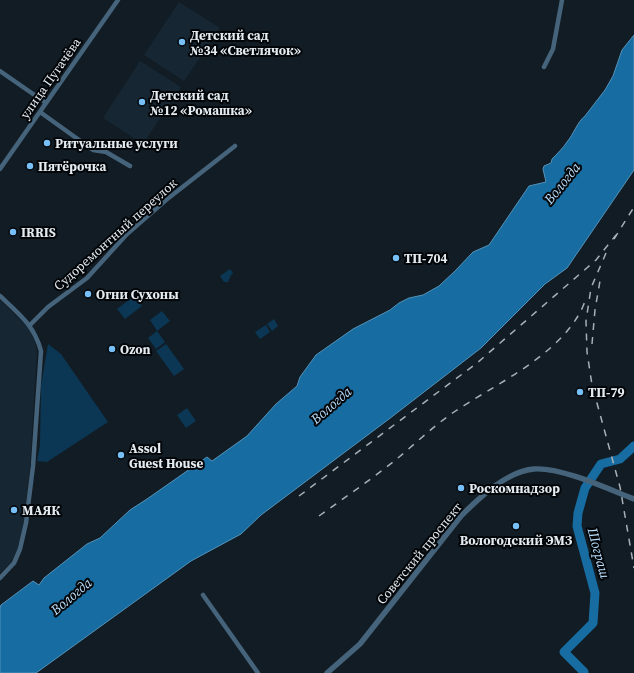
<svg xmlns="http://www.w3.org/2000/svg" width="634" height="673" font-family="'Source Serif 4',serif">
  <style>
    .built { fill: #162632 }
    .green { fill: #0b3754 }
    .water { fill: #176ca1; stroke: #5492b9 }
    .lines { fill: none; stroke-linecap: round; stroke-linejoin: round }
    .river { stroke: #176ca1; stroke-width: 9 }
    .minor { stroke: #45637a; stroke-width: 4.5 }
    .tertiary { stroke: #45637a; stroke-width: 5.5 }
    .rail { stroke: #a8afb6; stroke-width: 1.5; stroke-dasharray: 7 7; stroke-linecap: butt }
    .poi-dot { fill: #77bff7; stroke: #030609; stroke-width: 1.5 }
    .labels { text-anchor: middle; stroke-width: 4; stroke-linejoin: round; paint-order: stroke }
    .poi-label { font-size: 13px; font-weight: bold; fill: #e4ebf1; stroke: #030609; text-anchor: start }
    .street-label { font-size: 13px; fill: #e4ebf1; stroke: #030609 }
    .water-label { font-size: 14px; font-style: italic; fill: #badffd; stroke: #030609 }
  </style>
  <rect width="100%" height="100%" fill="#121c24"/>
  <path class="built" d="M179 2 220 28 184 81 144 55Z
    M140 61 181 87 143 144 103 118Z
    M0 300 29 328 35 342 37 351 30 466 24 522 18 549 11 562 0 573Z"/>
  <path class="green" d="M230 269 233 273 231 275 228 282H224L220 276Z
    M134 296 142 306 125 319 117 309Z
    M162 311 170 321 157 331 165 342 156 349 148 338 157 331 150 320Z
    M274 319 278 326 272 331 267 324Z
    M266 325 270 332 260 339 255 332Z
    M48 344 61 354 108 422 47 462 37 461 40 445 41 386Z
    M166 344 184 369 174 376 156 351Z
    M187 408 196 421 186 428 177 415Z"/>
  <path class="water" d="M634 35V170L567 268 545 284 481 348 389 419 261 515 241 534 191 561 36 673H0V608L1 605 33 581 39 585 44 578 87 544 100 538 130 510 147 499 207 457 212 461 247 436 276 404 297 386 300 377 316 355 353 329 390 310 399 303 409 298 423 295 439 286 455 271 473 252 489 245 529 186 546 182 543 169 544 166 551 163 552 159C557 154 563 148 567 142 573 135 578 121 585 116L605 90 613 76 622 50Z"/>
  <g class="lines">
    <path class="river" d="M584 673V672L564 652 593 623 595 593 577 526 578 513 585 488 601 464 620 459 634 446"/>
    <path class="minor" d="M544 67 553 49 562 0
      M0 71 46 103
      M40 112 93 150 106 152 130 166
      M0 169 118 0
      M0 296C19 314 34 325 41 351L33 466 26 523 20 549 14 563 0 578
      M30 325 48 307 87 278 127 234 166 200 235 146
      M203 595 258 673"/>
    <path class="tertiary" d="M327 673 360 644 461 516C479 498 507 471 534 469 561 467 608 489 634 499"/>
    <path class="rail" d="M614 239 634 207
      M606 253 591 288 586 321 587 352 592 385 620 487 634 568
      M592 344 595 310 601 275
      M299 496 477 363 596 260 616 235
      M319 516C344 498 369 481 393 462 413 446 432 427 454 412 494 385 552 359 578 316 582 310 584 303 587 297"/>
  </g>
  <g class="poi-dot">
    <circle cx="182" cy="42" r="4"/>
    <circle cx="142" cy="102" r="4"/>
    <circle cx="47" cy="143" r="4"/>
    <circle cx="30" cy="166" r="4"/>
    <circle cx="13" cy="232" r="4"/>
    <circle cx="396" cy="258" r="4"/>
    <circle cx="88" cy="294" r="4"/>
    <circle cx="112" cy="349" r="4"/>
    <circle cx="580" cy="392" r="4"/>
    <circle cx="121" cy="455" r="4"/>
    <circle cx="461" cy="488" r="4"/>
    <circle cx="14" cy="510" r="4"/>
    <circle cx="516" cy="526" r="4"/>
  </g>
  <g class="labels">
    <g class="poi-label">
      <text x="190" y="40">Детский сад<tspan x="190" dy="15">№34 «Светлячок»</tspan></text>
      <text x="150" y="100">Детский сад<tspan x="150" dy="15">№12 «Ромашка»</tspan></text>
      <text x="55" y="148">Ритуальные услуги</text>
      <text x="38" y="171">Пятёрочка</text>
      <text x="21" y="237">IRRIS</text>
      <text x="404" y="263">ТП-704</text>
      <text x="96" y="299">Огни Сухоны</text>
      <text x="120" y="354">Ozon</text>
      <text x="588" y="397">ТП-79</text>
      <text x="129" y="453">Assol<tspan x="129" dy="15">Guest House</tspan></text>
      <text x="469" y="493">Роскомнадзор</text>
      <text x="22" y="515">МАЯК</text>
      <text x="516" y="545" text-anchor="middle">Вологодский ЭМЗ</text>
    </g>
    <g class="street-label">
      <text transform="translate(50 78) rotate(-55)" y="5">улица Пугачёва</text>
      <text transform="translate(115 234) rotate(-42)" y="5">Судоремонтный переулок</text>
      <text transform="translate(419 553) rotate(-51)" y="5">Советский проспект</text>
    </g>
    <g class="water-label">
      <text transform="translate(562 183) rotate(-51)" y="5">Вологда</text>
      <text transform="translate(331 405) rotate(-41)" y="5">Вологда</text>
      <text transform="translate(599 553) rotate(75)" y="5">Шограш</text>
      <text transform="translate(71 596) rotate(-40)" y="5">Вологда</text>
    </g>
  </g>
</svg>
